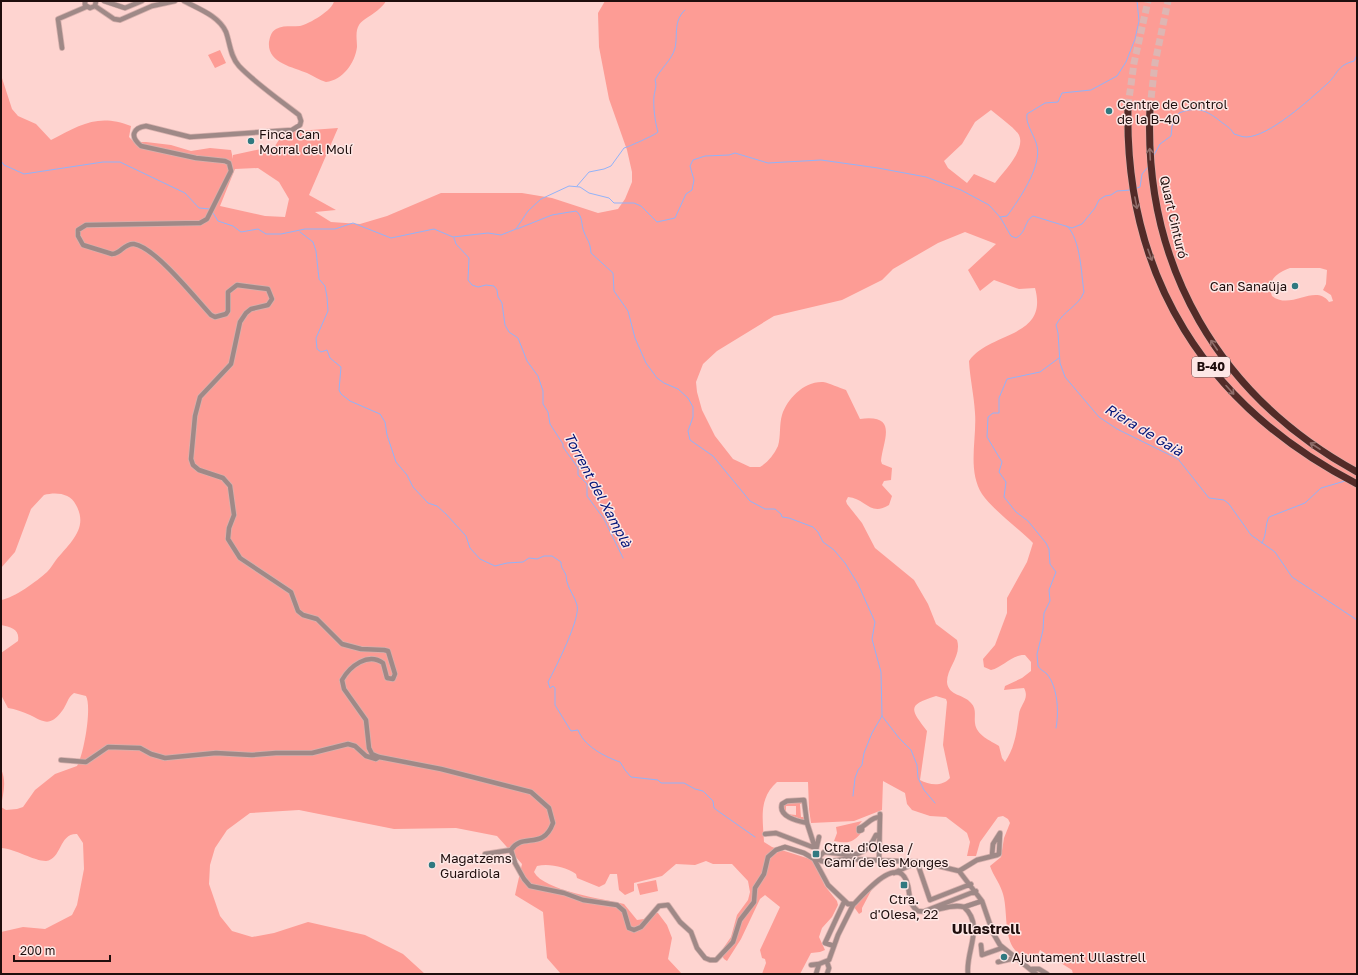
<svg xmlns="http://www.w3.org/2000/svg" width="1358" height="975" font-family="'Golos Text',sans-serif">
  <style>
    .green { fill: #fd9c95; fill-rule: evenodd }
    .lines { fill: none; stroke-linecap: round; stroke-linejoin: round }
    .stream { stroke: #92b3f9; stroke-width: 1 }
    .highway-tunnel { stroke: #ddb6b3; stroke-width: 7; stroke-dasharray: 7 3.5; stroke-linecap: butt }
    .minor-casing { stroke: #d6b0ad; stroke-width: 6 }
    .highway-casing { stroke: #d6b0ad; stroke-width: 8 }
    .minor { stroke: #9f8987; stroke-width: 4.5 }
    .highway { stroke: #532b28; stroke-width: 7 }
    .oneway { stroke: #8e6d6a }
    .poi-dot { fill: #307980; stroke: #fde7e5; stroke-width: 1.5 }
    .labels { text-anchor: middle; stroke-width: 3; stroke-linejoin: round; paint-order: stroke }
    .shield { fill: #fde7e5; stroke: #624f4e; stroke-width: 1 }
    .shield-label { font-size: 12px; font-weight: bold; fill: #1f0e0d }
    .poi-label { font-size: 13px; fill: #1f0e0d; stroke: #fde7e5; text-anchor: start }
    .street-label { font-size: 13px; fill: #1f0e0d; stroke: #fde7e5 }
    .water-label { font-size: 14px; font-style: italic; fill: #021478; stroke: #fde7e5 }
    .quarter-label { font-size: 15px; font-weight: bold; fill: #1f0e0d; stroke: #fde7e5 }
  </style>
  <rect width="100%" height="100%" fill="#fed4d0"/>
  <path class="green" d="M334 1H386C379 13 363 18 359 25 355 31 357 40 357 47 355 63 343 80 326 82 319 80 314 76 307 73 293 67 267 63 269 42 270 37 271 32 276 29 283 25 292 27 300 26 309 24 333 10 334 1Z
    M605 1H1357V974H1073L1072 970 1040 950 1035 961C1029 958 1023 956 1018 953 1002 940 1009 909 1002 891 999 882 993 875 990 866L1001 857 1004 838 1010 823 1008 819 1003 816 998 817 980 842 976 856H967L970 842 967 833 946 817 930 816 912 810 907 804 905 793 883 781 882 810 854 821 811 823 809 809 808 782H777C758 799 763 819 764 842L772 847 810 859 814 863 825 886 837 901 838 905 832 917 822 928 819 937 825 950 820 952 811 953 800 974H762L766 963 765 959 762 958 760 950 780 907 765 895 760 899 741 939 727 961 724 959 721 954 722 950 731 937 737 915 748 900 750 892 748 881 732 864H713L706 861 695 865 676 864 662 876 634 883V891L625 895 619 890 617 874H610L605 884 599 887 577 878 576 874C566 867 549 863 537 866L534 872C544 891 604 899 624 904L637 920 644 919 650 913H658L667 925 672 938 668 959 682 974H561L547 958 543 912 515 895 522 864 497 836 456 828 394 829 299 810 250 813 227 830 215 848 210 865 209 884 220 916 232 931 252 937 274 933 308 922 365 935 403 954 425 974H1V932L23 927 45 929 72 915 77 905 84 869 83 843 77 834C59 833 62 859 46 861 34 861 16 849 1 848V769C7 782 3 793 1 807L6 810 17 809 23 807 35 790 55 774 77 766C84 754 92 707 86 696L74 693C67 698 67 705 62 711 50 727 44 722 30 715 23 712 15 709 8 708L1 695V653L18 641C20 629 11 627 1 625V600C14 598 37 581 47 572 51 568 53 564 56 560 70 543 89 528 76 505 70 493 56 492 44 495L31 509 15 552 1 568V75L12 109 18 116 36 124 51 140C80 125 98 113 131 126L129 137 134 142H146L171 145 191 151 210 148 231 150 233 159V155L275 146 284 132 338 128 309 195 336 210 315 212 331 222 360 224 387 216 441 193H522L552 198 598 213 618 209 625 199 632 182V172L627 150 609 99 599 47 598 13ZM991 110C998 116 1015 128 1019 135 1026 150 1003 172 995 183L974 174 967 183 948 168 944 161 962 144 975 122ZM258 168 279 182 289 199 285 217 265 216 220 206 235 169ZM965 232 996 244 968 270 980 291 994 280 1019 289 1035 288C1049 339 990 331 969 361 970 379 974 395 975 413 977 439 967 470 982 494 992 509 1019 529 1033 543L1027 562 1007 598V613L995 645 983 659 984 667 991 670C1003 667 1013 654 1025 655L1031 662V671L1022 678 1005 686 1004 690 1024 688C1030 699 1020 705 1019 714 1017 730 1015 748 1005 762L1002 758 999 746C991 741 976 735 975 723 974 716 977 709 971 703 964 694 948 696 947 682 947 667 962 656 957 640L936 624 928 604 914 580 875 548 862 523 847 504 846 501 848 497C865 498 870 517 889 505L892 496 882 485 884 481 891 480 892 468 882 464 881 461C883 440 899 414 860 419L846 390C839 388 830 383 823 382 804 381 787 399 782 415 779 425 781 436 778 446 774 455 768 462 760 467H750L733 459 715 436 702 410 697 392 696 382 703 364 717 351 774 316 842 300 882 280 893 269 938 243ZM1290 268H1320L1327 270 1326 284 1323 290 1331 295 1333 301 1329 302C1315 283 1291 311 1272 296 1266 280 1277 273 1290 268ZM936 696 946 699 947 702 943 745 950 778C942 787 929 785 920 780L927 731C910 709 907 705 936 696Z
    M220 50 226 63 215 68 208 55Z
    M802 801 803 803 800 804 801 817H804V820L787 814 796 815V806H786V813L782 807 786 803Z
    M862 821 857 827 861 833C852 844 847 843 834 841L837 833 836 827Z
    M656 880 658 891 640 895 637 884Z
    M872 889 862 908V912L859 914 854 907 867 893Z"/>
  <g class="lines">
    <path class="stream" d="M1357 28V36
      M1154 155 1160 144 1171 136 1172 126 1179 113C1197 106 1206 110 1220 121 1226 126 1230 127 1234 134 1238 135 1242 137 1246 137 1269 137 1310 99 1327 84 1339 73 1336 66 1354 61L1357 55
      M1 161 4 165 24 174 103 162H120L185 193 199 208 210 209
      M577 186 589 172 604 169 611 166 624 148C628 147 655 135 658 132 655 122 653 106 654 96 655 89 657 86 655 80 660 69 672 60 675 48 678 35 673 21 685 10
      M1137 188 1140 187 1142 174 1148 167
      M213 213 218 221 233 226 241 232 258 229 266 234H281L305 229H335L353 223 391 238 434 229 453 237 488 233 501 235 516 229 528 211 541 199 569 186 580 187 589 193 609 198 614 203H634L641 206 657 222 675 218 686 194 692 190 694 180 690 166 693 160 705 156 729 155 735 153 768 163 821 160 878 168 926 177 961 190 989 205 1000 217 1011 236 1016 238C1027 232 1024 221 1033 216L1072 228 1082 224 1095 208 1099 200 1105 196 1111 195 1117 191 1131 190
      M1000 217 1007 216C1019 200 1042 166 1037 146 1035 136 1025 124 1027 114L1045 103 1058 102 1062 93 1091 90 1117 76 1126 62 1135 39 1139 21 1137 1
      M1067 226C1081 240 1081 273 1084 292 1079 306 1063 311 1056 325L1058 333 1060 363 1065 377 1099 417 1117 429 1178 459 1209 498 1224 500 1229 504 1251 535 1275 552 1292 577 1357 620
      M517 229 552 215 576 211C583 216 581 225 584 232 588 242 590 241 591 253L613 273 614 291 628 311 635 338 646 363 657 378 664 383 678 389 688 398 693 407V417L688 431 690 440 713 456 750 501 765 509H775L781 514 782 517 789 518 813 527 818 532 823 542 834 550 845 563 858 584 875 622 872 639 881 672 882 716 899 738 911 750 917 765 918 778 924 790 935 803
      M300 232 313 242 316 251 319 279 325 286 327 297 328 311 316 338 317 349 321 352 327 350 330 358 341 367 339 390 341 394 350 401 380 414 385 422 387 435 396 462 407 475 413 487 428 503 437 506 446 514 466 536 470 548 480 559 495 566 507 563 523 562 529 558 537 559 544 556H552L561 562C561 568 563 569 565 573 567 576 566 579 567 582 569 590 575 597 577 605 581 618 555 669 548 682L550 688 553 686 555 688V705L571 731 578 730C584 746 605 757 620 762L625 770 631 777 658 780 661 783H684L695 789 703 791 713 801 714 808 718 811 755 837
      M454 238 456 244 469 258 468 280 472 285 478 287 486 285 494 286 497 290 498 297 502 303 505 325 509 332 518 338 527 361 538 376 543 391V404L548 412 550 424 563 444V447L578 468V475L587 484V496L604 519 623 558
      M1262 543C1267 534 1265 524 1269 517L1305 503 1321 488 1345 481
      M1056 728C1059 712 1058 688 1047 674 1044 671 1040 670 1038 666L1037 654 1043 630 1044 613 1050 601 1049 590 1056 572 1050 564 1049 549 1046 543 1028 521 1016 512 1004 497 1006 482 999 472 1002 462 987 437 988 417 993 413H999V398L1007 379 1040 372 1059 358
      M853 796 855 778 858 770 862 765 864 753 872 733 882 716"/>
    <path class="highway-tunnel" d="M1128 106 1134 63 1148 1
      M1150 108 1155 63 1168 1"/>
    <g class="minor-casing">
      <path id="minor" d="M85 1V5L90 8 95 6 96 1
        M104 1 125 8 142 1
        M184 1C199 9 219 16 226 32 230 43 230 56 239 66 254 82 281 101 299 115L301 121 300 125 292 130 190 137 146 126C132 128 130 137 141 146L196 158 225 161 229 163 231 171 207 219 200 223 86 225 78 230V236L83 245 112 254C121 254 124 243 134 244 155 247 196 299 211 315L215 317 226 314 228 311V292L237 285 268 289 272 299 268 305 251 309 246 313 240 322 231 364 200 397 195 416 191 459 193 465 199 470 223 478 230 486 234 515 229 528 228 539 240 558 291 592 298 611 303 615 317 619 342 644 361 649 384 650 388 651 395 674 393 679 387 678 383 663C368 652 350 666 342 680L344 689 366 720 369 748 372 754 379 757 441 769 531 792 549 808 553 823C543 851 522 832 511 850L515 863 524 879 530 886 564 893 583 900 617 905 624 911 629 928 634 930 641 927 659 906 668 905 680 922 691 932 697 948 705 958 710 960H716L733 942 740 920 754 902 755 888 764 874 768 857 776 850 785 847 804 853 814 859 828 885 848 904H854C863 895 900 850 908 886 910 896 909 905 918 911 934 914 948 903 964 907 985 926 965 952 968 974
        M95 6 114 19 120 20 152 6 175 1
        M62 48 58 19 86 7
        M61 760 86 762 108 747 140 748 151 754 165 758 216 753 252 755 276 753H312L348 744 355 746 366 756 376 759 379 757
        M807 823C798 821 778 817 782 804L787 801 804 800 807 823 819 860
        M862 828V830L859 831V828C867 826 870 817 880 817
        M765 834 776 833 815 848
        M816 850 819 837
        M485 854 511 850
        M819 857 821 861 827 862 845 859 922 862 959 871 982 901 993 933 1000 945 1036 974
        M819 857 824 852C847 854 864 862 876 835H879
        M879 860 880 814
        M917 862 930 900 971 884
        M959 871 977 860 997 855 999 854 1000 833 993 844 992 856
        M894 873 917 862
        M964 907 982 901
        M925 911 976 891
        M981 945 982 955 1002 948
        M834 946 825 943 844 902
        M998 962 1015 958
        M811 965 819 964
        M1032 969H1039L1047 974
        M816 974 819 964 829 960 838 935 853 905
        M827 974 829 968 827 962"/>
    </g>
    <g class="highway-casing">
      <path id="highway" d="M1128 106C1124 277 1206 406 1357 484
        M1150 108C1143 266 1219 396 1357 472"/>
    </g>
    <use href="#minor" class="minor"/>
    <use href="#highway" class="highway"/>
  </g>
  <defs><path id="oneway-shaft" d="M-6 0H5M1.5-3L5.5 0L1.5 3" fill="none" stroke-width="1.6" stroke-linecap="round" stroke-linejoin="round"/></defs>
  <g class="oneway">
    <use href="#oneway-shaft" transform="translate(1150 154) rotate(-93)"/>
    <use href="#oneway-shaft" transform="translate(1136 203) rotate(79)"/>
    <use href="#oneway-shaft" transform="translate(1150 255) rotate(70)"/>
    <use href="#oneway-shaft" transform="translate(1214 345) rotate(-124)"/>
    <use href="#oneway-shaft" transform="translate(1230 390) rotate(48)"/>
    <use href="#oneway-shaft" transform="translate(1315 446) rotate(-147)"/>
  </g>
  <g class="poi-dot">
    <circle cx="1109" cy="111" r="4"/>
    <circle cx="251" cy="141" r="4"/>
    <circle cx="1295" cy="286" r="4"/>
    <rect x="812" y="850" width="8" height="8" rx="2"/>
    <circle cx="432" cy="865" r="4"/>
    <rect x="900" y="881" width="8" height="8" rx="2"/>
    <circle cx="1004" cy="957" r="4"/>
  </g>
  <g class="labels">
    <rect class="shield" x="1192" y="357" width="38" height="20" rx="3"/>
    <g class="shield-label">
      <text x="1211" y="371">B-40</text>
    </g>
    <g class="poi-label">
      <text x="1117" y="109">Centre de Control<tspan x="1117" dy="15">de la B-40</tspan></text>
      <text x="259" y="139">Finca Can<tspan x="259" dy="15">Morral del Molí</tspan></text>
      <text x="1287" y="291" text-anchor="end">Can Sanaüja</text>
      <text x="824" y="852">Ctra. d'Olesa /<tspan x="824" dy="15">Camí de les Monges</tspan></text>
      <text x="440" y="863">Magatzems<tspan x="440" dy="15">Guardiola</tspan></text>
      <text x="904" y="904" text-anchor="middle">Ctra.<tspan x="904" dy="15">d'Olesa, 22</tspan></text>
      <text x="1012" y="962">Ajuntament Ullastrell</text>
    </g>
    <g class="street-label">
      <text transform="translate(1174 217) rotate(77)" y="5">Quart Cinturó</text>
    </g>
    <g class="water-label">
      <text transform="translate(1144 430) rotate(31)" y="5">Riera de Gaià</text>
      <text transform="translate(598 490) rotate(62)" y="5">Torrent del Xamplà</text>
    </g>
    <g class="quarter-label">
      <text x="986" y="934">Ullastrell</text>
    </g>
  </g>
  <rect width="1358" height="975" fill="none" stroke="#1f0e0d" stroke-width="4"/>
  <path d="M14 955v6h96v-6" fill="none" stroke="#1f0e0d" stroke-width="2"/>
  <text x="20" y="955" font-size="12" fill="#1f0e0d" stroke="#fde7e5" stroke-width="3" paint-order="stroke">200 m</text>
</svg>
